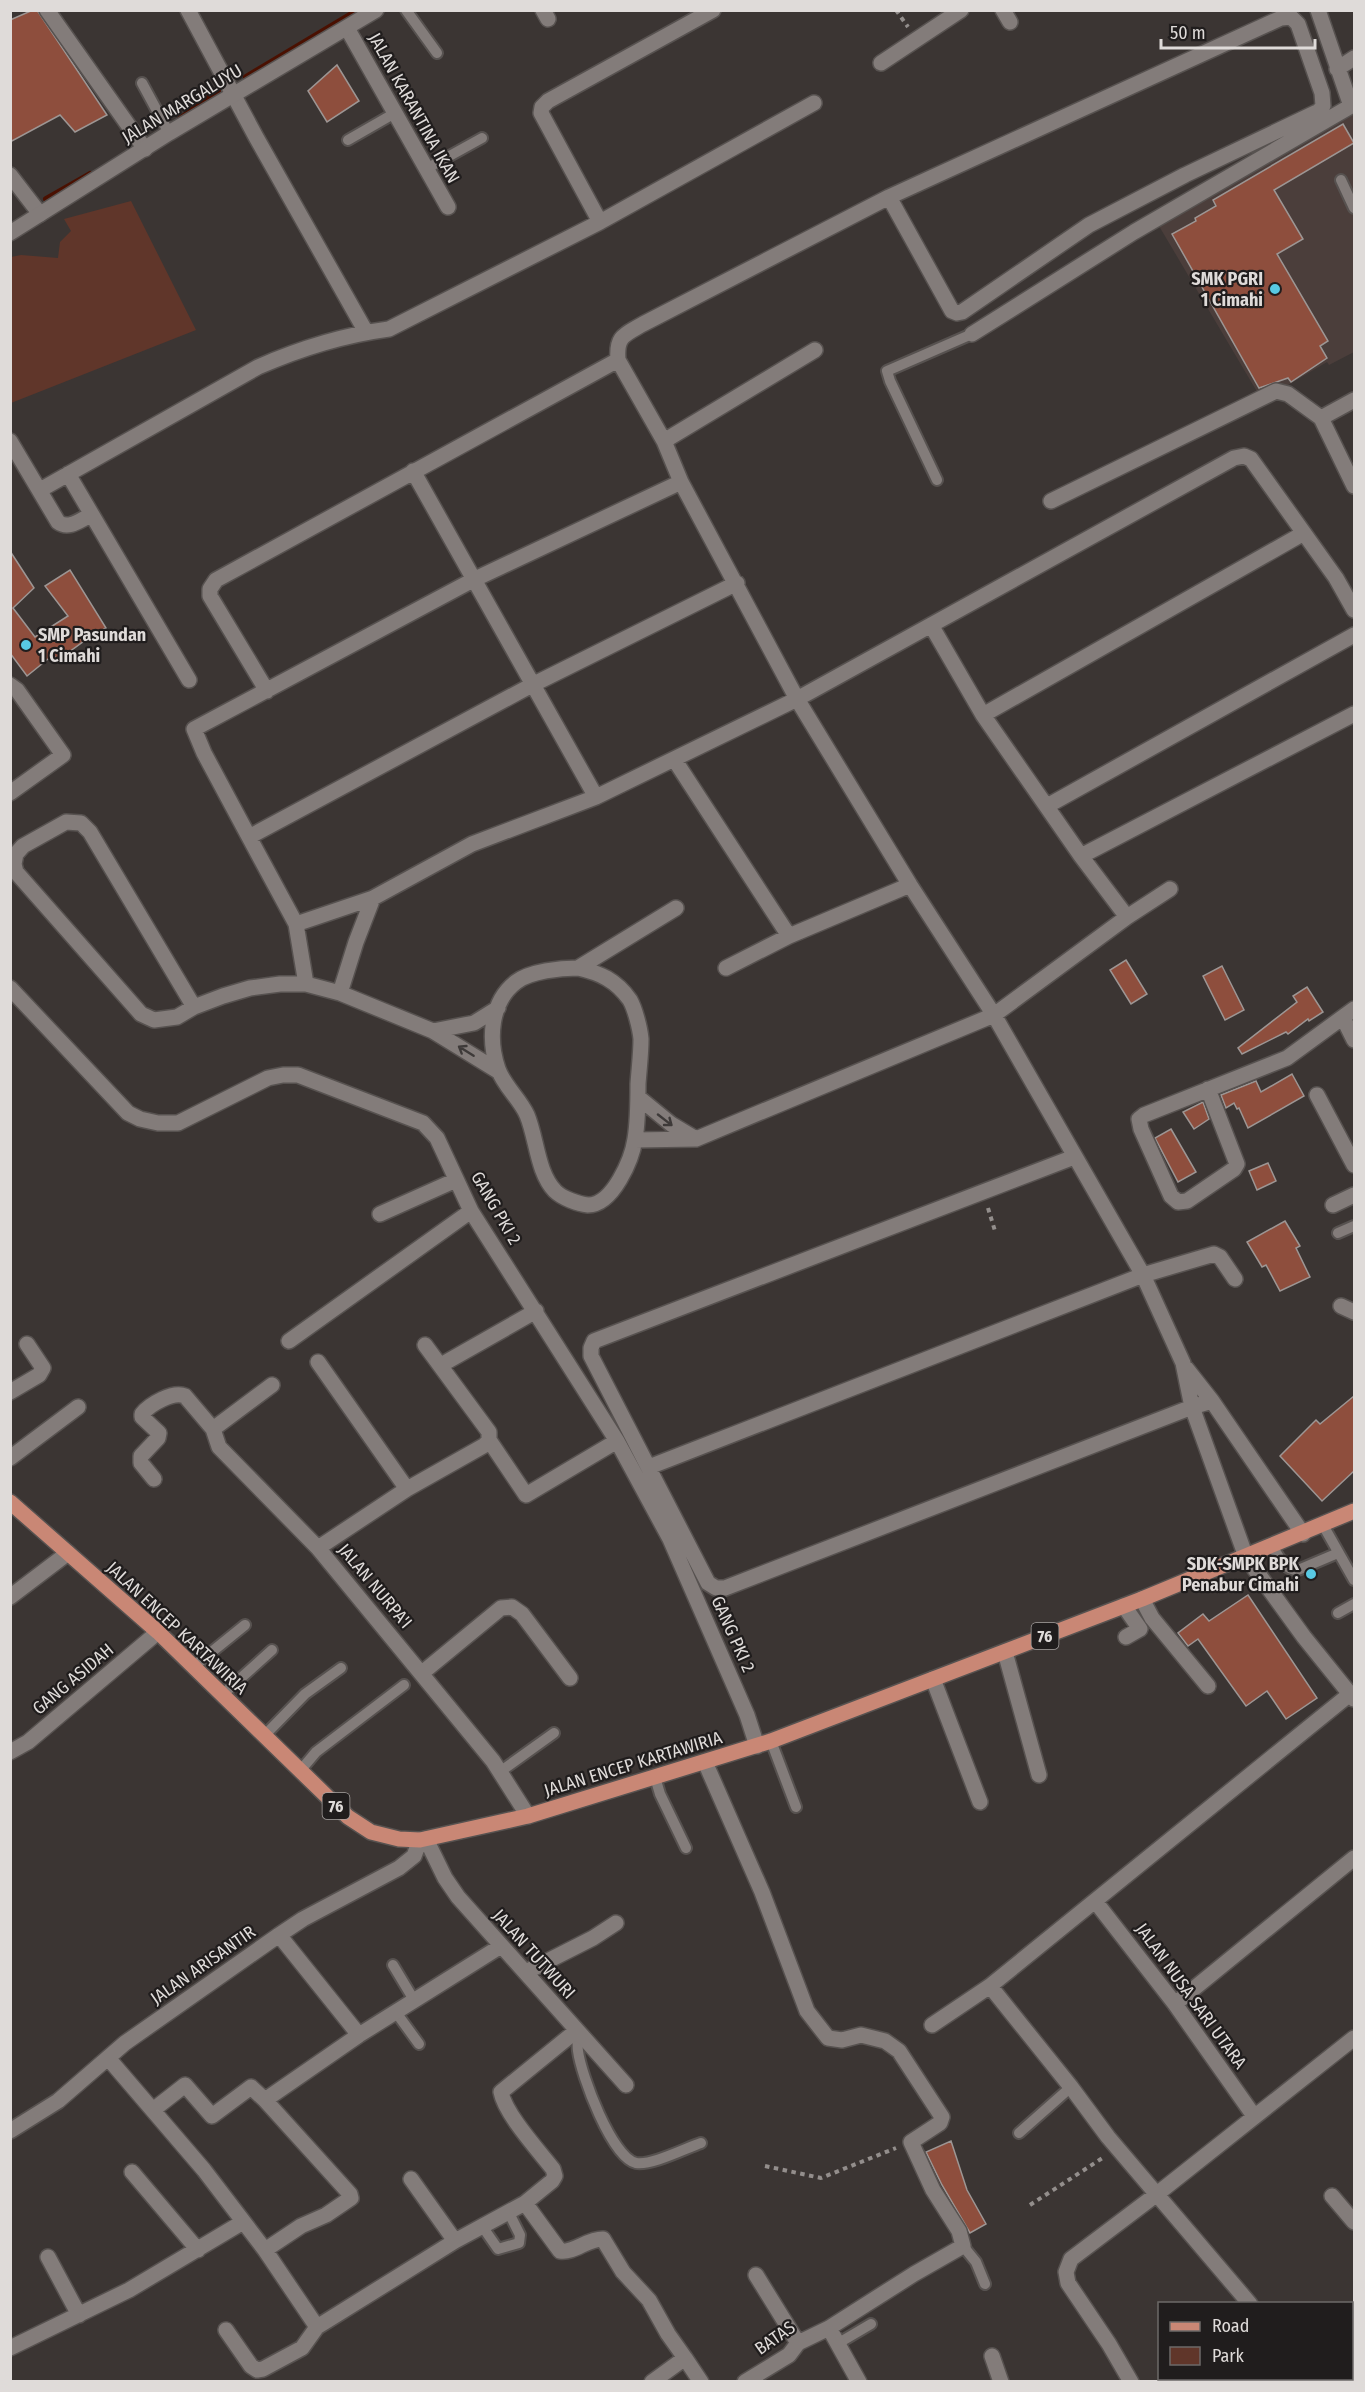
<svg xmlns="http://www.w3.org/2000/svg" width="1365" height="2392" font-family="'Fira Sans Condensed',sans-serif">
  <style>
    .built { fill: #4b3e3b }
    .green { fill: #60362a }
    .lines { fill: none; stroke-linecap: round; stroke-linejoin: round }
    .stream { stroke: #4a1001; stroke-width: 6 }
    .building { fill: #8e4e3d; stroke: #9d9694; stroke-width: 1.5 }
    .lane-casing { stroke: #575250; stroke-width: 14 }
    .street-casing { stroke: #575250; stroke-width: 18 }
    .secondary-casing { stroke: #575250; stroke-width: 18 }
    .primary-casing { stroke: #575250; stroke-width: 18 }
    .path { stroke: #938e8c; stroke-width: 4; stroke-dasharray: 4.5 4.5; stroke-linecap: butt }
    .lane { stroke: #837c7a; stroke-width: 10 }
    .street { stroke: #837c7a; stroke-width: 15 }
    .secondary { stroke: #837c7a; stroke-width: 15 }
    .primary { stroke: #c98775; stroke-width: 15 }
    .oneway { stroke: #3e3a39 }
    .poi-dot { fill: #58c9e3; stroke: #201d1d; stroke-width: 2 }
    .labels { text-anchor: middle; stroke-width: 4.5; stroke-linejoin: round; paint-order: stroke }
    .shield { fill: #201d1d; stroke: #a6a2a1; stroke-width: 1.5 }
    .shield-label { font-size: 16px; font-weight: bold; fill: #dfdbd9 }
    .street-label { font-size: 18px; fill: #dfdbd9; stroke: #201d1d }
    .poi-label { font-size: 18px; font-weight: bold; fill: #dfdbd9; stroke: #201d1d; text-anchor: end }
  </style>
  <rect width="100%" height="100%" fill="#3b3533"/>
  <path class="built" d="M1354 114V352L1329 365 1327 362 1283 388 1259 395 1159 226Z"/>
  <path class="green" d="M131 201 196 330 11 403V257L21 255 58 258 60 242 71 231 64 219Z"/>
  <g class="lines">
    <path class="stream" d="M246 77 358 10
      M180 119 218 91
      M46 199 90 174"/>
  </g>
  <path class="building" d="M33 10H37L107 115 75 132 60 115 10 142V20Z
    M337 65 359 101 327 122 308 91Z
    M1343 124 1354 143 1274 190 1303 239 1277 254 1328 341 1320 346 1327 358 1291 382 1288 378 1259 388 1172 234 1196 221 1195 218 1216 206 1213 200Z
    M10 551 34 588 13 608 35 637 68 616 45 586 70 570 106 628 87 639 58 660 53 655 27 676 10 653Z
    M1126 960 1147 994 1131 1004 1110 970Z
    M1222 966 1244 1010 1225 1020 1203 976Z
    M1307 987 1323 1012 1309 1021 1308 1019 1288 1034 1286 1032 1242 1054 1238 1048 1297 1002 1293 996Z
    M1292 1074 1304 1096 1248 1128 1239 1108 1237 1109 1234 1103 1226 1108 1221 1095 1256 1081 1261 1092Z
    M1203 1102 1209 1119 1194 1129 1183 1112Z
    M1171 1129 1196 1172 1178 1182 1155 1138Z
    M1268 1163 1276 1181 1257 1190 1249 1171Z
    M1285 1221 1300 1246 1296 1248 1310 1277 1280 1291 1266 1265 1262 1267 1247 1242Z
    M1354 1396V1471L1322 1501 1280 1456 1316 1420 1320 1424Z
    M1248 1595 1317 1698 1286 1719 1267 1691 1246 1706 1198 1639 1188 1646 1178 1633 1203 1614 1209 1621Z
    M951 2141 967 2190 986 2224 970 2233 942 2185 926 2152Z"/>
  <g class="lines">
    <g class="lane-casing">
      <path id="lane" d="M406 10 437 53
        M142 83 169 133
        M348 140 395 113
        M426 169 482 138
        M1341 180 1354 208
        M937 480 890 381 887 371 972 334
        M1338 1233 1354 1226
        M1323 1525 1354 1580
        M1272 1546C1279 1556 1284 1571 1298 1570L1338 1553
        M1338 1613 1354 1604
        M193 1667 245 1625
        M222 1695 272 1650
        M264 1736 305 1694 341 1668
        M771 1741 796 1807
        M300 1771 316 1752 404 1685
        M501 1771 554 1733
        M655 1777 660 1794 686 1848
        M393 1965 414 2000
        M395 2011 419 2044
        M578 2033C578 2039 577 2045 578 2051 581 2075 612 2158 636 2163 651 2166 686 2148 701 2143
        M1019 2133 1071 2087
        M482 2226 498 2249 519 2243 520 2235 508 2211
        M963 2246 976 2262 985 2284
        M837 2344 871 2324"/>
    </g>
    <g class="street-casing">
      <path id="street" d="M47 10 145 149
        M188 10 256 137 366 332
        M543 10 548 19
        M1003 10 1010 22
        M347 28 448 207
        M881 63 961 10
        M1337 69 1354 58
        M10 175 40 214
        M889 197 952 311 957 313 962 312 1089 225 1185 175 1319 111 1323 106 1322 93 1298 24 1291 17 1281 18 889 197 643 324C624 335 616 336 618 360L664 441 681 482 797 699 910 885 994 1015 1143 1275 1183 1363 1192 1407 1246 1557 1304 1637 1354 1699
        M600 222 541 113 542 107 548 101 713 10
        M972 334 1134 232 1351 106 1318 10
        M1321 418 1354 400
        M10 441 58 522C69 530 80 520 91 515
        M664 441 815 350
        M413 471 596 797
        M68 474 189 680
        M681 482 473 580 194 729 204 753 249 837 532 685 737 583
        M40 490 258 367C299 349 344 335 389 329L600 222 814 103
        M1051 501 1276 391 1288 394 1321 418 1354 486
        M931 625 983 715 1081 856 1127 917
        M10 685 17 690 63 755 10 793
        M267 691 210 596V589L216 580 618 360
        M983 715 1304 533
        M674 759 789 936
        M1047 806 1354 635
        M249 837 296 924 306 984
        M1081 856 1354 714
        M296 924 373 898 472 844 596 797 797 699 1234 458 1244 456 1251 459 1336 578 1354 610
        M578 968C600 973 616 980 630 1000 635 1009 640 1028 641 1039 641 1054 639 1069 638 1084 638 1102 638 1121 635 1139 632 1159 613 1205 588 1205 578 1204 562 1198 555 1191 537 1172 537 1139 527 1115 520 1099 504 1086 498 1069 488 1040 490 1002 516 982 530 971 561 968 578 968Z
        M578 968 676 908
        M726 968 789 936 910 885
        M10 988 128 1113 140 1119 158 1123H178L268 1078 283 1075H298L423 1123 437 1138 471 1211 617 1441 670 1539 747 1715 757 1746
        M340 993 356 942 373 898
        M194 1007 90 832 81 823 66 822 23 846 16 854 14 864 16 872 141 1014 154 1020 177 1017 194 1007 223 996 250 988 280 984H306L340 993 433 1031 498 1071
        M1343 1018 1354 1040
        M433 1031 474 1023 498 1008
        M1208 1089 1237 1164 1234 1169 1187 1201 1178 1202 1171 1196 1141 1129 1139 1119 1144 1115 1287 1058 1354 1009
        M1317 1095 1354 1165
        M638 1097 671 1124 696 1139
        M635 1140 696 1139 994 1015 1127 917 1170 889
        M1074 1157 594 1341 591 1348V1356L708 1583 716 1588H725L1192 1407 1212 1401
        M1333 1205 1354 1195
        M380 1214 456 1180
        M1341 1306 1354 1312
        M289 1341 471 1211
        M318 1362 407 1489
        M441 1365 536 1311
        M1186 1368 1212 1401 1303 1534
        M10 1392 39 1375 43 1368 27 1344
        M213 1429 272 1385
        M489 1440 526 1495 617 1441
        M10 1458 78 1407
        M649 1467 1143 1275 1214 1254 1220 1257 1235 1279
        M154 1479 141 1463V1456L158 1438 159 1433 142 1417V1414C150 1404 173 1391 185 1396L213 1429 219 1447 318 1548 493 1761 528 1816
        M318 1548 407 1489 485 1445 489 1440V1432L425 1345
        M10 1597 68 1553
        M1142 1599 1152 1618 1208 1686
        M1124 1606 1140 1629 1126 1637
        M1005 1652 1039 1775
        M422 1673 501 1608 512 1607 522 1614 570 1678
        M933 1679 980 1802
        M10 1752 28 1742 158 1632
        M705 1762 762 1892 807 2011 828 2038 842 2040 861 2035 885 2041 899 2051 942 2117 940 2123 911 2142 933 2190 959 2231 963 2246 914 2274 829 2328 798 2343 789 2355 745 2382
        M426 1839 445 1878 458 1897 626 2085
        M1095 1901 1175 2004 1254 2116
        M279 1935 359 2035
        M526 1972 593 1938 616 1923
        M990 1986 1071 2087 1108 2137 1250 2304
        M1175 2004 1354 1858
        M932 2025 990 1986 1350 1694
        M108 2058 204 2170 265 2250 317 2327
        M153 2110 185 2085 212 2116 251 2087 265 2100
        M10 2131 58 2101 125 2043 279 1935 303 1919 399 1868 414 1856 420 1840
        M132 2172 198 2250
        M411 2179 455 2241
        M1332 2196 1354 2222
        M525 2203 560 2251C575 2253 586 2239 603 2239L623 2272 649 2300 668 2334 685 2358
        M265 2250 301 2226 326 2215 351 2198 350 2194 265 2100 359 2035 501 1946
        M48 2257 79 2315
        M756 2275 798 2343
        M829 2328 859 2382
        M226 2330 251 2366 257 2370 263 2369 302 2348 317 2327 455 2241 525 2203 552 2181 555 2176 553 2169C539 2151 505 2114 501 2092L576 2031
        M10 2348 129 2290 243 2222
        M992 2356 1001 2382
        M1307 2378 1309 2382
        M652 2382 685 2358 701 2382
        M1131 2382 1109 2344 1068 2283 1066 2272 1071 2259 1157 2194 1354 2038"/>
    </g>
    <g class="secondary-casing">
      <path id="secondary" d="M10 233 169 133 376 10"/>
    </g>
    <g class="primary-casing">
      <path id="primary" d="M10 1502 158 1632 348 1817 371 1832 399 1839 420 1840 528 1816 771 1741 1142 1599 1354 1511"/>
    </g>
    <path class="path" d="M896 10 908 27
      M988 1208 995 1231
      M765 2166 821 2178 896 2148
      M1030 2205 1104 2157"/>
    <use href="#lane" class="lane"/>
    <use href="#street" class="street"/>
    <use href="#secondary" class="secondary"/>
    <use href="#primary" class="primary"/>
  </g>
  <defs><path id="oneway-shaft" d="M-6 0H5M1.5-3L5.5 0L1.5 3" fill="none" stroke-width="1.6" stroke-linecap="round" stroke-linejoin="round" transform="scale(1.5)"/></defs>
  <g class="oneway">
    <use href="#oneway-shaft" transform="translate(466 1051) rotate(-148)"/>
    <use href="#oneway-shaft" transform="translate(665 1120) rotate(38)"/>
  </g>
  <g class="poi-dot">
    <circle cx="1275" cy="289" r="6"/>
    <circle cx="26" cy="645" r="6"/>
    <circle cx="1311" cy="1574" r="6"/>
  </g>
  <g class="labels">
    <g class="shield">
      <rect x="1031.5" y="1623" width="27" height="26" rx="4.5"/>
      <rect x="322.5" y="1793" width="27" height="26" rx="4.5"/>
    </g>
    <g class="shield-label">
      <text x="1045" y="1642">76</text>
      <text x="336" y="1812">76</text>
    </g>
    <g class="street-label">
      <text transform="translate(182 104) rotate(-31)" y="6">JALAN MARGALUYU</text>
      <text transform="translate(414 108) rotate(61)" y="6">JALAN KARANTINA IKAN</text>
      <text transform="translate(496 1208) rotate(60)" y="6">GANG PKI 2</text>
      <text transform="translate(375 1586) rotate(50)" y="6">JALAN NURPA'I</text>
      <text transform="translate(177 1628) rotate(43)" y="6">JALAN ENCEP KARTAWIRIA</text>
      <text transform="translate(733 1634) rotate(66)" y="6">GANG PKI 2</text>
      <text transform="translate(73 1679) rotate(-40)" y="6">GANG ASIDAH</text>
      <text transform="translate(633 1764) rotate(-17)" y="6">JALAN ENCEP KARTAWIRIA</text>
      <text transform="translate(534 1954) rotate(48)" y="6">JALAN TUTWURI</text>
      <text transform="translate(203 1965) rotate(-35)" y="6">JALAN ARISANTIR</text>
      <text transform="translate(1191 1996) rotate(54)" y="6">JALAN NUSA SARI UTARA</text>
      <text transform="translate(775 2338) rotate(-35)" y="6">BATAS</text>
    </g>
    <g class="poi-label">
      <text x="1263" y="285">SMK PGRI<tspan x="1263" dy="21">1 Cimahi</tspan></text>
      <text x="38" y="641" text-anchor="start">SMP Pasundan<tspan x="38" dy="21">1 Cimahi</tspan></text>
      <text x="1299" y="1570">SDK-SMPK BPK<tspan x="1299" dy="21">Penabur Cimahi</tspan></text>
    </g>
  </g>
  <rect width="1365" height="2392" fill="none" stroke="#dfdbd9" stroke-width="24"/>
  <rect x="1158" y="2302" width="195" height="78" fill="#201d1d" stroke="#6c6968" stroke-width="1.5"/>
  <rect x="1170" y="2322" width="30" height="9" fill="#c98775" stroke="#6c6968" stroke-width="1.5"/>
  <text x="1212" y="2332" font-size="18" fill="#dfdbd9">Road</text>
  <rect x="1170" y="2347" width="30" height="18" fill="#60362a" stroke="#6c6968" stroke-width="1.5"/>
  <text x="1212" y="2362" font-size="18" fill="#dfdbd9">Park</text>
  <path d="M1161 39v9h154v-9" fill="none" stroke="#dfdbd9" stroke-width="3"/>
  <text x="1170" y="39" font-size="18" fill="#dfdbd9" stroke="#201d1d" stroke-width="4.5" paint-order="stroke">50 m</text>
</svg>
